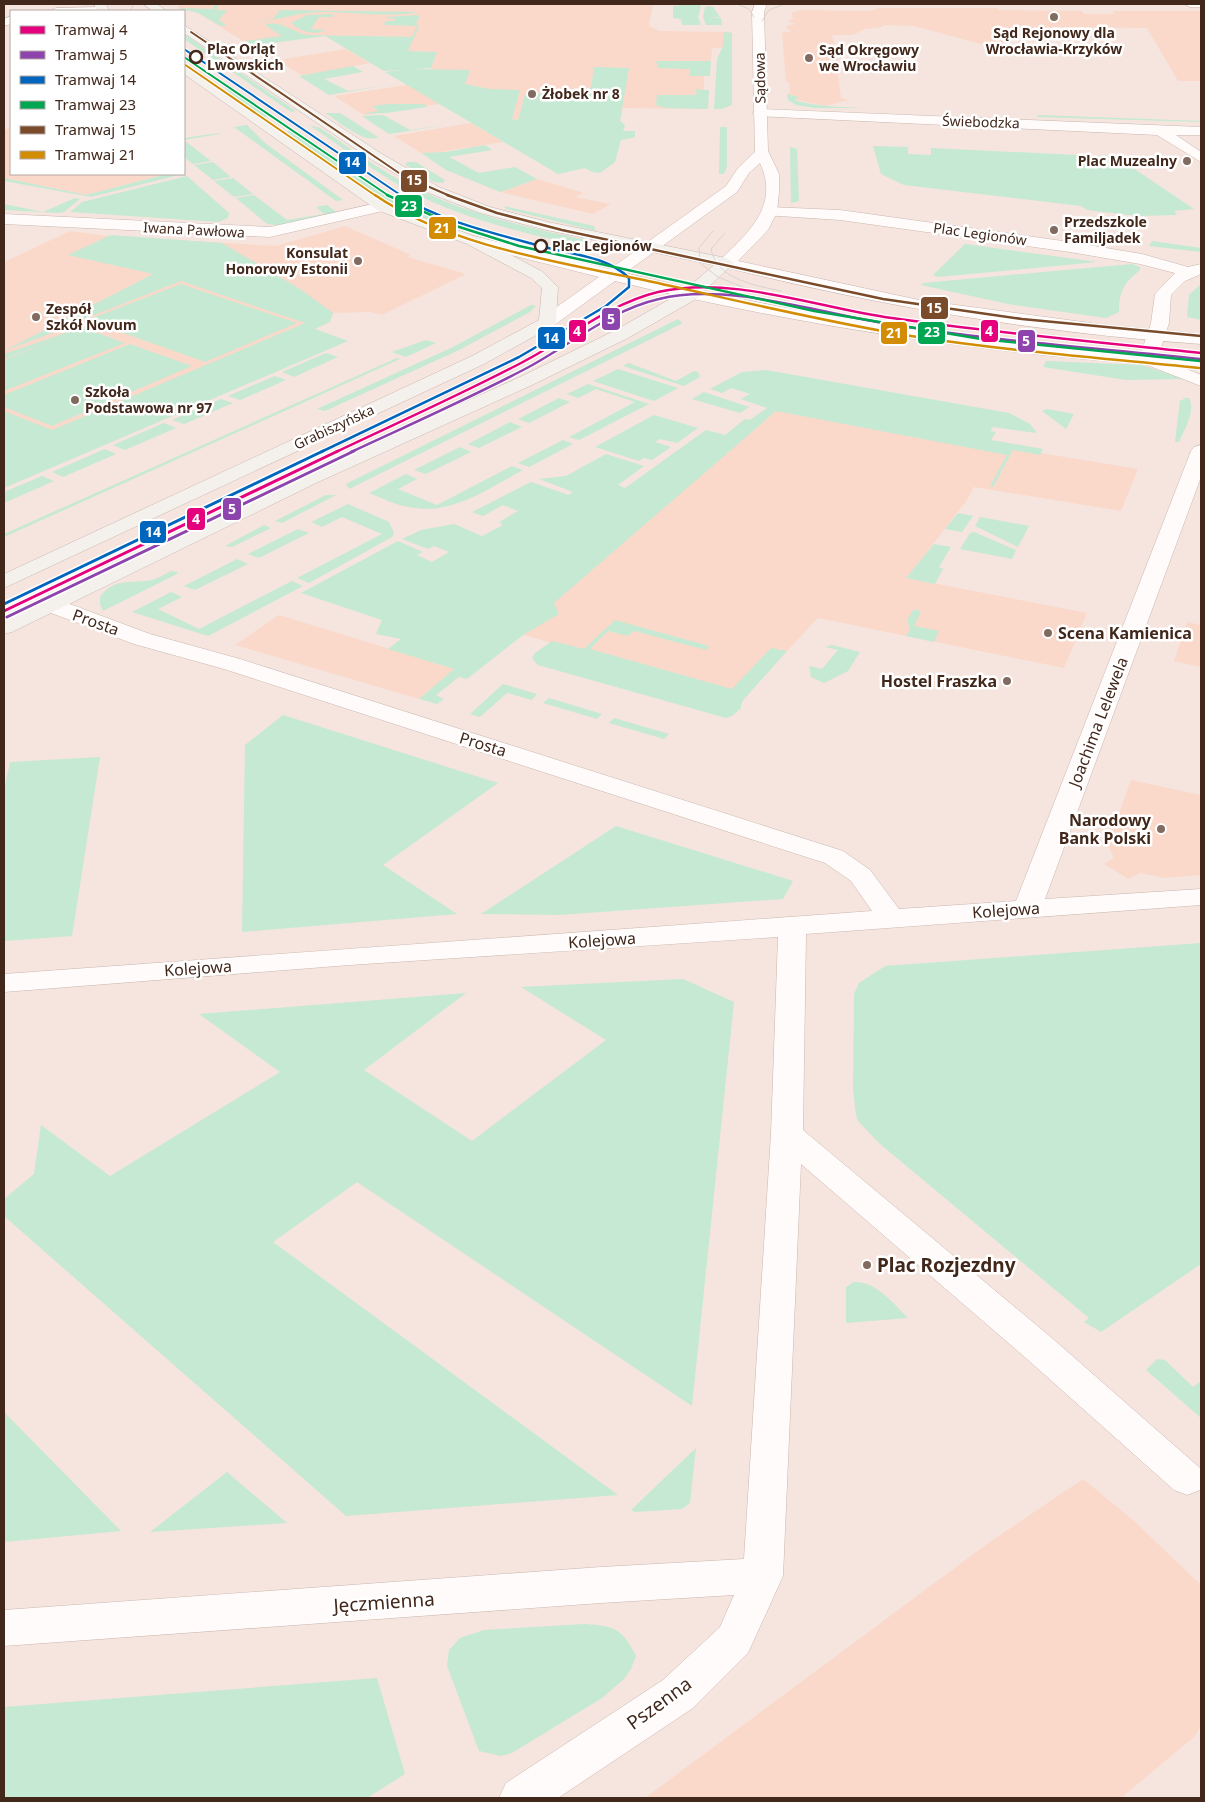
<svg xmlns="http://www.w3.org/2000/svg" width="1205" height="1802" font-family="'Noto Sans',sans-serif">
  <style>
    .built { fill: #fad9cb }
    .green { fill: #c5e9d2 }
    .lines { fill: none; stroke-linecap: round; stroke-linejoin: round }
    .minor-casing { stroke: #cbb7af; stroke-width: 1 }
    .tertiary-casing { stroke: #cbb7af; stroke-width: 1 }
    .secondary-casing { stroke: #cbb7af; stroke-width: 1 }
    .minor { fill: #fefbfa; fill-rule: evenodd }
    .tertiary { fill: #fefbfa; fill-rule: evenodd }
    .secondary { fill: #f4f1ed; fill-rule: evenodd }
    .tram { stroke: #d9d3d0; stroke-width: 1 }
    .tram-1-far1-casing { stroke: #fff; stroke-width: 5 }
    .tram-1-casing { stroke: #fff; stroke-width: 6 }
    .tram-2-far1-casing { stroke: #fff; stroke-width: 5 }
    .tram-2-casing { stroke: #fff; stroke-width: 6 }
    .tram-3-far2-casing { stroke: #fff; stroke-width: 4 }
    .tram-3-far1-casing { stroke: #fff; stroke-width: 5 }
    .tram-3-casing { stroke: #fff; stroke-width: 6 }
    .tram-4-far1-casing { stroke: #fff; stroke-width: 4 }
    .tram-4-casing { stroke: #fff; stroke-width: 5 }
    .tram-5-far1-casing { stroke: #fff; stroke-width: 4 }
    .tram-5-casing { stroke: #fff; stroke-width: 5 }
    .tram-6-far1-casing { stroke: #fff; stroke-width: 4 }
    .tram-6-casing { stroke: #fff; stroke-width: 5 }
    .tram-1-far1 { stroke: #e5007d; stroke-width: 2.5 }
    .tram-1 { stroke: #e5007d; stroke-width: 3 }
    .tram-2-far1 { stroke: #8e44ad; stroke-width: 2.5 }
    .tram-2 { stroke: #8e44ad; stroke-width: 3 }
    .tram-3-far2 { stroke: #0065bd; stroke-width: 2 }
    .tram-3-far1 { stroke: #0065bd; stroke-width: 2.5 }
    .tram-3 { stroke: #0065bd; stroke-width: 3 }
    .tram-4-far1 { stroke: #00a651; stroke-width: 2 }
    .tram-4 { stroke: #00a651; stroke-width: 2.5 }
    .tram-5-far1 { stroke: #7a4b2a; stroke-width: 2 }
    .tram-5 { stroke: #7a4b2a; stroke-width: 2.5 }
    .tram-6-far1 { stroke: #d38d05; stroke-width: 2 }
    .tram-6 { stroke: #d38d05; stroke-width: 2.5 }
    .poi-dot { fill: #816a5f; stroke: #fff; stroke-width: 2 }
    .stop-dot { fill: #fff; stroke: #42271b; stroke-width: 2.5 }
    .labels { text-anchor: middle; stroke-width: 5; stroke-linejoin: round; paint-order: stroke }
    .far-poi-label { font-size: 14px; font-weight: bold; fill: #42271b; stroke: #fff; text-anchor: start }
    .far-stop-label { font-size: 14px; font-weight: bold; fill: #42271b; stroke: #fff; text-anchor: start }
    .far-street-label { font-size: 14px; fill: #42271b; stroke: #fff }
    .street-label { font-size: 16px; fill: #42271b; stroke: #fff }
    .poi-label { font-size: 16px; font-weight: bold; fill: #42271b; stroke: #fff; text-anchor: end }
    .near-poi-label { font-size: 19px; font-weight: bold; fill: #42271b; stroke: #fff; text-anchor: start }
    .near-street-label { font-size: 19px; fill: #42271b; stroke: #fff }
    .line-badge { stroke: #fff; stroke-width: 2 }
    .badge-label { font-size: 14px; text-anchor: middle; font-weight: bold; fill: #fff }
  </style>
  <rect width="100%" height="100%" fill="#f5e5de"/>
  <path class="built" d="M181 4H653L649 26 660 31 731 32V48H712L711 61H705L703 109 623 108 620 121 483 119 454 102 364 115 334 96 426 82 437 52 408 51 394 37 376 36H317L251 46 198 13 177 8Z
    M879 8H998L999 10 1082 11 1084 14H1114L1113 11H1201V81H1178L1147 28 1054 27 995 44H981L914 26 882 25 884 27 865 29 853 35H832L839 65H837L841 98 849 100 825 106 793 99 798 97 787 94 790 93 789 82H786L782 33 792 31 787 29 786 26 796 24 786 21 795 19 790 18 793 17 792 14 790 13 801 10 871 11Z
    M346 49 370 63 303 76 277 60Z
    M471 123 503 142 428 154 421 153 394 136Z
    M11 127V174H167L86 195 4 178V130Z
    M537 179 584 193 575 197 611 204 593 214 500 192Z
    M345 226 411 255 408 256 411 258 466 274 382 315 370 312 333 313 330 322 4 462V262L70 231 108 236 276 246Z
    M777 410 1138 469 1121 511 974 487 967 500 907 578 1087 613 1064 668 818 618 787 651 741 695 513 632Z
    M279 615 455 669 419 699 235 645Z
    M1187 622 1201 625V667L1174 661Z
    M1131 780 1201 795V875L1165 878 1140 873 1128 879 1104 864 1114 858 1108 844Z
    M1083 1479 1133 1520 1201 1585V1726L1195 1736 1121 1798H645L987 1544Z"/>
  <path class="green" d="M216 4H219L216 10H227L219 20 227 26H221L198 13 177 8 212 9Z
    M697 4 701 6 698 17 701 25H682L681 19 673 18V6Z
    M709 6 713 7 720 17H709L721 18 722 25H706L703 17 705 7Z
    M280 10 416 12C403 18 339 11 319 12 298 12 279 21 257 21L273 19Z
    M333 14 332 17H319L311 29 325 30C314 36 300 31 291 23L307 15Z
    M420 15 416 24 419 26 408 51 437 52 431 68 384 71 325 36 251 46 245 41 282 36 265 25C280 19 293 33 308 35L412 37 417 26 386 25 384 24 386 21H394L395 19 385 17Z
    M724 32 732 33V105L722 109H714L717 59 723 46Z
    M184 34 296 111 291 112 184 39Z
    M656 61H711L710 76H689L690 69 658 68Z
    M353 66 363 72 324 79 348 91 383 86 329 95 299 76Z
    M594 67 629 68 620 121 625 125 623 131H635V137L621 140 615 162 600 173 592 172 585 168 558 174 385 72 409 69 470 70 465 84 489 89 520 90 512 119 518 120 525 95 588 89 591 87Z
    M215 77H217L272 116 264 117 229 92Z
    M697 86 699 90H709L708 109 665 108 656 105 657 95H696Z
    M787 94 799 97 794 100C816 107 843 107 867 108H815L796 105 788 100Z
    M388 104H423L427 107 386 113 362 114 379 111 372 106Z
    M325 113H340L378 137C365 145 337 120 325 113Z
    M383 115 410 130 446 125 389 134 362 116Z
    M1037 115 1201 121V122L1038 117Z
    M247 125 265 143 343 200 336 201 234 127Z
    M309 125 320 128C351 148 380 171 413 187 469 215 530 228 591 241L582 246C523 233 462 219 408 190 374 172 342 147 309 125Z
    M720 127H727V167L724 174H719Z
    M290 128C340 163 390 202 449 221 419 231 314 151 287 132Z
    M218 133 227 139 219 134 184 140 211 161 193 164 184 157V138Z
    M485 145 492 150 449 157 479 173 515 167 537 179 500 192 446 170 421 153 446 152Z
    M873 146 908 147V154L931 155V148L1078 155 1093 158 1104 155 1118 158 1194 209 1174 211 1177 214 1175 215 1138 216 1087 210 1081 206 904 185 881 174Z
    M790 147 797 149 799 201 791 203Z
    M213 162 231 177 213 180 194 165Z
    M407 162H416L445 180 443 183 434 182 405 165Z
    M167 174 179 175 91 197 4 181V178L86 195Z
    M187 176 229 213 228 218 218 222 70 212 82 202Z
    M233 178 253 194 234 197 214 181Z
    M254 195 287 220 324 214 316 207 327 205 338 213 285 226 267 224 236 198Z
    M75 198 80 199 64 212 59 213 4 210V204L43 212Z
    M504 206 594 226 596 231 506 209Z
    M111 235 222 243 300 289 333 313 330 322 315 329 348 341 4 488V411L52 430 305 323 181 281 79 321 76 324 4 351 153 274 68 255Z
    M1152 241 1201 248V252L1149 246Z
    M965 244 1097 262 938 277 933 275Z
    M1132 264 1140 267V270C1124 283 1119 291 1119 312L1106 318 1008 304 921 285 923 283Z
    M181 284 297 323 205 362 87 320Z
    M1201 284V320L1187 317 1189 295Z
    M531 305 536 306 530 312 457 351 325 411 317 409 453 347Z
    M678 319 683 323 349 489 346 484Z
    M83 327 85 328 4 359V354Z
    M84 328 125 343 4 391V360Z
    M426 340 436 343 406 357 392 352Z
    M130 344 192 366 52 426 4 407V395Z
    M326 353 338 357 294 377 282 372Z
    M397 358 400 359 4 537V534Z
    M1046 361 1142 365 1184 379 1126 380 1043 367Z
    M629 363 676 381 694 371 698 372 700 377 684 386 623 366Z
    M618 369 678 388 654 401 593 381Z
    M766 370 1009 413 1030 424 1037 433 993 427 990 431 996 432 991 440 1043 449 1040 455 1013 450 993 487 990 486 1007 455 776 411 554 603 559 614 523 635 467 679 459 677 436 695 444 699 437 704 419 699 454 669 388 649 401 639 376 634 382 620 301 593 398 541 423 552 417 555 432 562 449 552 434 546 428 549 402 539 421 530 454 524 482 536 503 525 499 522 518 511 503 505 483 516 472 512 531 482 569 495 573 492 539 479 566 476 606 454 644 466 618 485 625 488 706 430 725 435 745 419 750 420 767 408 741 399 750 394 731 388 722 393 710 389 742 372Z
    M275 376 286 380 240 400 228 396Z
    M588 384 649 404 579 440 569 437 635 402 596 389 578 398 567 394Z
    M704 392 749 407 740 413 692 399Z
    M559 398 570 402 529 423 518 419Z
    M1181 398H1189C1196 411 1184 430 1179 442H1175L1180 400H1186Z
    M221 399 233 403 184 424 172 420Z
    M1047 409 1074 414 1066 429 1042 411Z
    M654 415 698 428 677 443 660 439 655 442 671 447 652 460 644 458 639 461 595 447Z
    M510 422 522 427 479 448 468 444Z
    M164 423 176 428 125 450 113 445Z
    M563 440 573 444 529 467 518 463Z
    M460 447 471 452 426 474 414 470Z
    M105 449 116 454 63 477 52 472Z
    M512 466 523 470C487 489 451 516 409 507 395 505 382 498 369 493L406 474 417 479 398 489 437 505Z
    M42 476 54 481 4 503V492Z
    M326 495H336L282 523 275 521Z
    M348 504 389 522 394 533 392 537 309 583 297 578 382 534 342 517 322 527 311 522Z
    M958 513 973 516 962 532 945 529Z
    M980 517 1029 526 1018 547 975 526Z
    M264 525 271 528 232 547 225 546Z
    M298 529 309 533 259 558 248 554Z
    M974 532 1016 550 1012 559 960 549 970 533Z
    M934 544 951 547 939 567 943 569 935 584 906 578Z
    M237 559 248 564 195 590 184 586Z
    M171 571 177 572V574L103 611 100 604V597C114 577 132 584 152 580 158 578 165 574 171 571Z
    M292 581 303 586 208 636 132 612 171 592 182 597 158 609 199 629Z
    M914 609 921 612 914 626 939 631 934 642 906 636 910 630 907 620Z
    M615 620 709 646 706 650 634 631 628 636 608 631 590 649 732 689 771 648 787 651 744 699 741 705V708L732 716 726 718 538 665 532 658 535 653 552 641 584 649Z
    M832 645 860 652 848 671 824 683 811 677 809 666 822 669 838 650 825 647Z
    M503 684 537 694 532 700 507 693 480 717 470 714Z
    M549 698 602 714 597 719 543 703Z
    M283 715 498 783 383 865 457 914 242 932 245 745Z
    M614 718 669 734 664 739 609 723Z
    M100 757 72 936 4 941V791L10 762Z
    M616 826 793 881 783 899 559 915 481 914Z
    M1201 943V1264L1101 1332 1084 1322 1089 1318 880 1144 858 1121 856 1115 853 1090 854 994 859 983 885 966Z
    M683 979 734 1002 692 1406 357 1182 273 1242 618 1495 346 1516 4 1216V1199L34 1174 41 1125 110 1176 280 1072 199 1014 466 993 364 1070 472 1141 606 1040 521 987Z
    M854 1282C876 1281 893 1303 908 1318L846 1323V1287Z
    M1157 1359 1165 1360 1193 1387 1201 1381V1418L1146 1370Z
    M4 1412 121 1531 4 1542Z
    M696 1448 690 1503 682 1509 635 1512 631 1510Z
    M227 1472 287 1523 150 1532Z
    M585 1624C614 1626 622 1628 636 1656L631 1669 624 1679 602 1698 512 1753 501 1756 479 1751 447 1666 449 1650 460 1638 484 1630Z
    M377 1678 405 1774 367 1798H4V1707Z"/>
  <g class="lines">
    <g class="minor-casing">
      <path id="minor" d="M760 109 1201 127V135H1176L1201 152V162L1157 135 755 116 753 113Z
        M382 202 390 207 387 210 270 237 4 224V214L270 227Z
        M769 207 840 210 1070 242 1142 254 1188 267 1201 264V274L1185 281 1171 295 1169 323 1158 357 1201 375V386L1142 363 1139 359 1151 323 1155 294 1175 273 1140 264 1070 252 840 220 764 215 761 212 764 209Z
        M1201 445V477L1045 899 1201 889V905L806 934 803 1130 1053 1339 1200 1468V1490L1187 1495 1174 1490 1027 1359 801 1164 783 1576 748 1653 693 1708 558 1798H499L506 1783 663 1680 720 1627 734 1595 601 1603 4 1646V1610L601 1567 744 1559 771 1134 778 937 350 965 4 992V974L872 911 851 881 825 863 224 669 134 644 43 610 40 605 43 600 51 598 59 600 150 634 240 659 843 851 870 870 899 909 1016 901 1191 451 1194 447Z"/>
    </g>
    <g class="tertiary-casing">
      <path id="tertiary" d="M755 4H767L764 12 768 151 779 174V192L777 212 768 230 738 261 919 300 1105 325 1201 334V344C1039 333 878 306 720 266L718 263 720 260C748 233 780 206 760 163L749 173 737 192 625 273C744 302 865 324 986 340 1057 349 1130 352 1201 358V368C1003 356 808 328 615 281L553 326H541L538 322 541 318 599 277 467 244 465 241 473 236 610 269 726 186 738 168 755 152 752 12Z
        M1184 4H1201V7H1190Z
        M101 7 105 8 106 11H50L56 8Z
        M11 16V24L4 26V19Z"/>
    </g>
    <g class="secondary-casing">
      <path id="secondary" d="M94 4H106L109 11H97Z
        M143 4H157L167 11H153Z
        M184 25 382 154 439 187 490 207 548 222 726 258 734 263 696 299 628 338 532 385 316 483 12 632 4 634V618L302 475 520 377 616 330 684 291 714 265 542 229 480 213 429 193 372 160 184 33Z
        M184 64 387 204 479 238 543 272 558 287 556 322 553 326 484 364 4 588V574L472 356 539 320 542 288 531 278 467 244 377 210 184 74Z"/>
    </g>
    <use href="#minor" class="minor"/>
    <use href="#tertiary" class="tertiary"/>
    <use href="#secondary" class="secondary"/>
    <path class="tram" d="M737 4 749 9 754 17
      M130 11 134 4
      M762 21 769 10 785 4
      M713 231 699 248 700 263 718 277 745 288
      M725 233 711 249C717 280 755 285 781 291"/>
    <g class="tram-1-far1-casing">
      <path id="tram-1-far1" d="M336 452C397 423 460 395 521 363 566 340 608 304 658 292 733 275 818 308 892 318 995 333 1098 342 1201 353"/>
    </g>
    <g class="tram-1-casing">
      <path id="tram-1" d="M4 611 338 451"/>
    </g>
    <g class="tram-2-far1-casing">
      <path id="tram-2-far1" d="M351 452C409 425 468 399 525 369 569 346 610 310 659 299 727 282 819 313 889 324 992 341 1096 348 1200 359"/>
    </g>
    <g class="tram-2-casing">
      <path id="tram-2" d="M7 617 354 451"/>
    </g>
    <g class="tram-3-far2-casing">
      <path id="tram-3-far2" d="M184 49 402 196"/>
    </g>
    <g class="tram-3-far1-casing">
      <path id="tram-3-far1" d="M321 452 519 357 606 306 629 287V278C608 257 575 255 548 248 501 235 440 222 400 195"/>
    </g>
    <g class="tram-3-casing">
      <path id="tram-3" d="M4 604 323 451"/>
    </g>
    <g class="tram-4-far1-casing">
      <path id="tram-4-far1" d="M184 57 389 196"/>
    </g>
    <g class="tram-4-casing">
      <path id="tram-4" d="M387 195 453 225 519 246 814 311 981 339 1200 361"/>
    </g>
    <g class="tram-5-far1-casing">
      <path id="tram-5-far1" d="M191 32 402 175 450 196"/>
    </g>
    <g class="tram-5-casing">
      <path id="tram-5" d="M447 195 497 213 562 230 883 299 1022 319 1201 336"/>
    </g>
    <g class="tram-6-far1-casing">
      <path id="tram-6-far1" d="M184 64 376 196"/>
    </g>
    <g class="tram-6-casing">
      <path id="tram-6" d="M375 195C450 247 565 263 653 282 739 301 825 322 911 336 1007 351 1103 358 1199 368"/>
    </g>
    <use href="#tram-1-far1" class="tram-1-far1"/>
    <use href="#tram-1" class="tram-1"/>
    <use href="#tram-2-far1" class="tram-2-far1"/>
    <use href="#tram-2" class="tram-2"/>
    <use href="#tram-3-far2" class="tram-3-far2"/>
    <use href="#tram-3-far1" class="tram-3-far1"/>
    <use href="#tram-3" class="tram-3"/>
    <use href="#tram-4-far1" class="tram-4-far1"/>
    <use href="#tram-4" class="tram-4"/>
    <use href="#tram-5-far1" class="tram-5-far1"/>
    <use href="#tram-5" class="tram-5"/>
    <use href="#tram-6-far1" class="tram-6-far1"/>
    <use href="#tram-6" class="tram-6"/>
  </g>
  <g class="poi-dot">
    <circle cx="1054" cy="17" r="5"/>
    <circle cx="809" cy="58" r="5"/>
    <circle cx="532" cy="94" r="5"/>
    <circle cx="1187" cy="161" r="5"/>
    <circle cx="1054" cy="230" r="5"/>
    <circle cx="358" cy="261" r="5"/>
    <circle cx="36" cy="317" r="5"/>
    <circle cx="75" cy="400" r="5"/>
    <circle cx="1048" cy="633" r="5"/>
    <circle cx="1007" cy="681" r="5"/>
    <circle cx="1161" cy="829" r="5"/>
    <circle cx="867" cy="1265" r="5"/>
  </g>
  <g class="stop-dot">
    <circle cx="196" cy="57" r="6"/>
    <circle cx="541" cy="246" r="6"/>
  </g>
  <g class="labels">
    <g class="far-poi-label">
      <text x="1054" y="38" text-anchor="middle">Sąd Rejonowy dla<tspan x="1054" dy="16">Wrocławia-Krzyków</tspan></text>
      <text x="819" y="55">Sąd Okręgowy<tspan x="819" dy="16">we Wrocławiu</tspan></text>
      <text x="542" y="99">Żłobek nr 8</text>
      <text x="1177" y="166" text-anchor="end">Plac Muzealny</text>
      <text x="1064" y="227">Przedszkole<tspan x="1064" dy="16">Familjadek</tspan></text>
      <text x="348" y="258" text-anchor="end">Konsulat<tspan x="348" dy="16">Honorowy Estonii</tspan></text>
      <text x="46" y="314">Zespół<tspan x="46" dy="16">Szkół Novum</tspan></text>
      <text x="85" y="397">Szkoła<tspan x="85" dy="16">Podstawowa nr 97</tspan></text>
    </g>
    <g class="far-stop-label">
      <text x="207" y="54">Plac Orląt<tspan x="207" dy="16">Lwowskich</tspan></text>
      <text x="552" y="251">Plac Legionów</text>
    </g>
    <g class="far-street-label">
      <text transform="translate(760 78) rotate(-91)" y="5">Sądowa</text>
      <text transform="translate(981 122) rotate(2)" y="5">Świebodzka</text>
      <text transform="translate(194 230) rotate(3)" y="5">Iwana Pawłowa</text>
      <text transform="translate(980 234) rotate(8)" y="5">Plac Legionów</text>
      <text transform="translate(334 427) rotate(-25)" y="5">Grabiszyńska</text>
    </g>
    <g class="street-label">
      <text transform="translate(96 622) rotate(20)" y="6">Prosta</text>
      <text transform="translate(1098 722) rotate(-69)" y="6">Joachima Lelewela</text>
      <text transform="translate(483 744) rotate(17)" y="6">Prosta</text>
      <text transform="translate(1006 910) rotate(-4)" y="6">Kolejowa</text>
      <text transform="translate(602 940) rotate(-4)" y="6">Kolejowa</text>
      <text transform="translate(198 968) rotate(-4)" y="6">Kolejowa</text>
    </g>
    <g class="poi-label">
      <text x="1058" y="639" text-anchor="start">Scena Kamienica</text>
      <text x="997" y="687">Hostel Fraszka</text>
      <text x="1151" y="826">Narodowy<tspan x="1151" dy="18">Bank Polski</tspan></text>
    </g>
    <g class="near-poi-label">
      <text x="877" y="1272">Plac Rozjezdny</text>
    </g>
    <g class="near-street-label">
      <text transform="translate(384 1602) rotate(-4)" y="7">Jęczmienna</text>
      <text transform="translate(659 1703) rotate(-36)" y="7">Pszenna</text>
    </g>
  </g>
  <g class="line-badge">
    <rect x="338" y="151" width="29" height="24" rx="5" fill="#0065bd"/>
    <rect x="400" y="169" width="28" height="24" rx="5" fill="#7a4b2a"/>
    <rect x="394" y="194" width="29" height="24" rx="5" fill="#00a651"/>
    <rect x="428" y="216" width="29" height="24" rx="5" fill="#d38d05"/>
    <rect x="920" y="296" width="29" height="24" rx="5" fill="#7a4b2a"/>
    <rect x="601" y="307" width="20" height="24" rx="5" fill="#8e44ad"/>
    <rect x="980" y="319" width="19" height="24" rx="5" fill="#e5007d"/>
    <rect x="568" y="319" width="19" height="24" rx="5" fill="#e5007d"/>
    <rect x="917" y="321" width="29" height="24" rx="5" fill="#00a651"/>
    <rect x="880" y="321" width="28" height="24" rx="5" fill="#d38d05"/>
    <rect x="537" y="326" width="29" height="24" rx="5" fill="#0065bd"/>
    <rect x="1017" y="329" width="19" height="24" rx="5" fill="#8e44ad"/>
    <rect x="222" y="497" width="20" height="24" rx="5" fill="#8e44ad"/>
    <rect x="186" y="507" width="20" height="24" rx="5" fill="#e5007d"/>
    <rect x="139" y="520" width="28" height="24" rx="5" fill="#0065bd"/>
  </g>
  <g class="badge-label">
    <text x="352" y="167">14</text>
    <text x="414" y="185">15</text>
    <text x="409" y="211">23</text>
    <text x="442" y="233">21</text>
    <text x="934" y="313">15</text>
    <text x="611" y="324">5</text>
    <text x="989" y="336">4</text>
    <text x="577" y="336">4</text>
    <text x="932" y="337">23</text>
    <text x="894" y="338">21</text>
    <text x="551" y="343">14</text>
    <text x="1026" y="346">5</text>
    <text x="232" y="514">5</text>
    <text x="196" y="524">4</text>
    <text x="153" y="537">14</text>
  </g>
  <rect width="1205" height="1802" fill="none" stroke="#42271b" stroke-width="10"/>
  <rect x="10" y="10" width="175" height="165" fill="#ffffff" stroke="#b3a9a4"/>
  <rect x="20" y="26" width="25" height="8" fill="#e5007d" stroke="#b3a9a4"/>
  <text x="55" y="35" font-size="15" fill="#42271b">Tramwaj 4</text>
  <rect x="20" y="51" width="25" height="8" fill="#8e44ad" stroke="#b3a9a4"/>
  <text x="55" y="60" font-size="15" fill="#42271b">Tramwaj 5</text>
  <rect x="20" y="76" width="25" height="8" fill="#0065bd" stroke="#b3a9a4"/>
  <text x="55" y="85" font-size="15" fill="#42271b">Tramwaj 14</text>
  <rect x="20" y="101" width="25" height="8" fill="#00a651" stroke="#b3a9a4"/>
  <text x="55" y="110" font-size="15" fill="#42271b">Tramwaj 23</text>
  <rect x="20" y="126" width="25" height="8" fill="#7a4b2a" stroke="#b3a9a4"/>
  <text x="55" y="135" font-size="15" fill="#42271b">Tramwaj 15</text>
  <rect x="20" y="151" width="25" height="8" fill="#d38d05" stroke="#b3a9a4"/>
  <text x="55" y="160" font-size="15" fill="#42271b">Tramwaj 21</text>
</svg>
